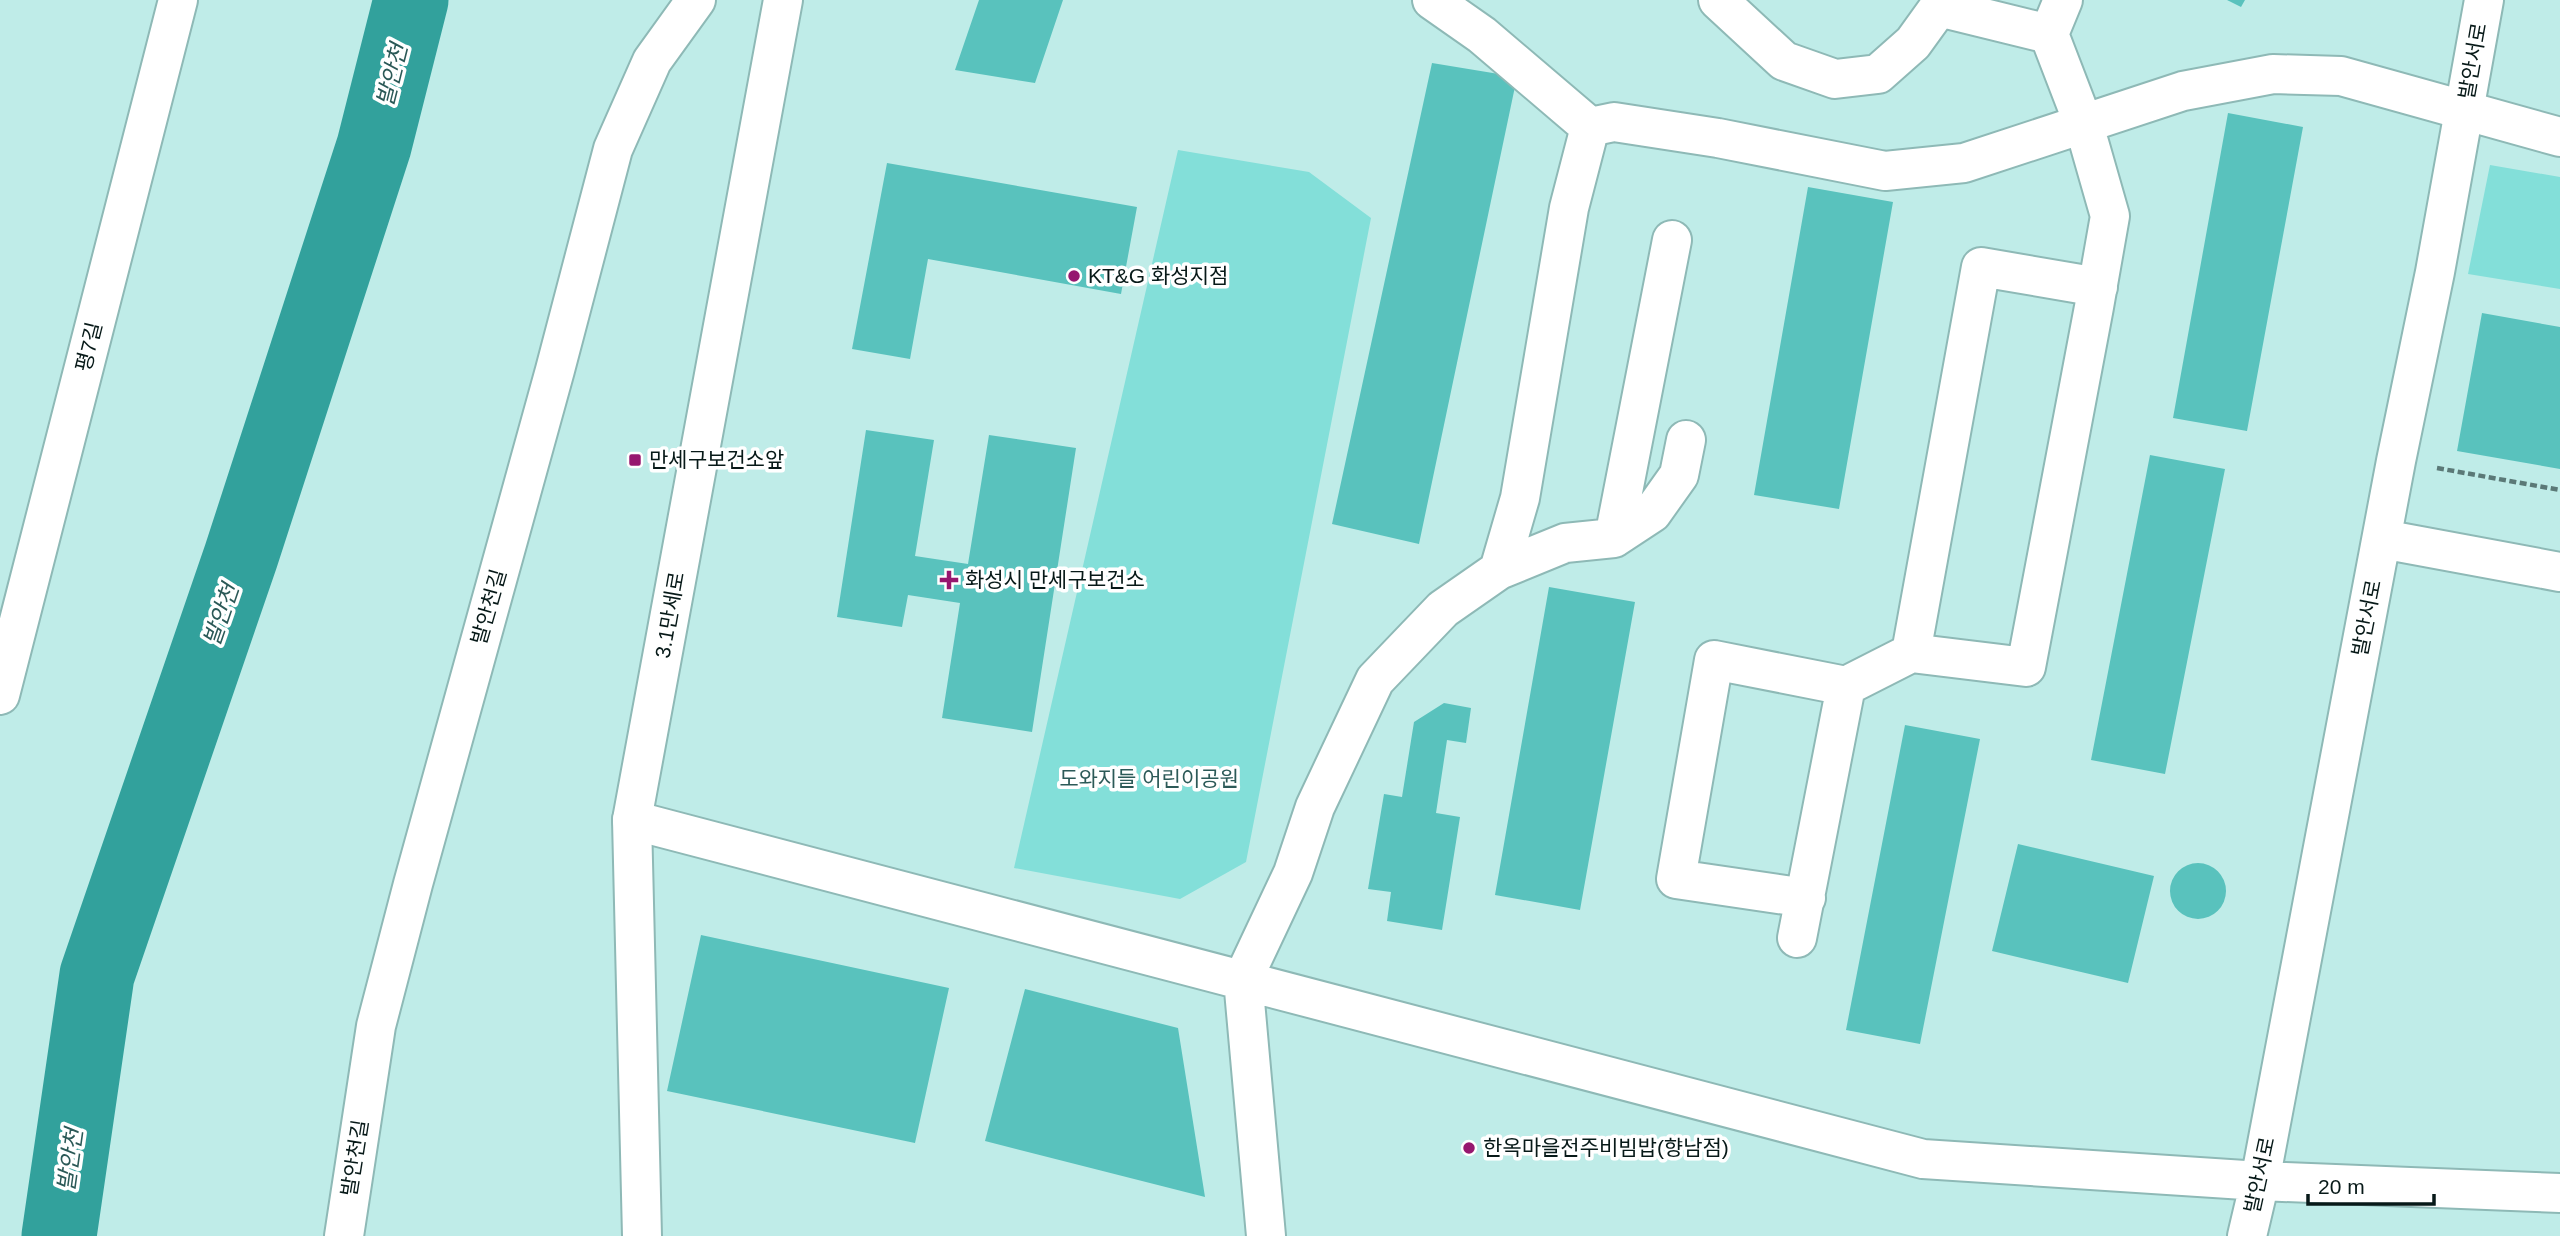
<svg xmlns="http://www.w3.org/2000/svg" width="2560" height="1236" font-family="Arial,'Noto Sans KR',sans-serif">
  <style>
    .green { fill: #83dfd9 }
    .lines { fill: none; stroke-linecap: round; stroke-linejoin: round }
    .river { stroke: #32a19c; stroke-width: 75 }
    .building { fill: #59c2bd }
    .minor-casing { stroke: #8eb9b6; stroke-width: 42 }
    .major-casing { stroke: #8eb9b6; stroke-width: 42 }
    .path { stroke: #5b7977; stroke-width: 4.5; stroke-dasharray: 7 3.5; stroke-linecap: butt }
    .minor { stroke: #fff; stroke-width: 38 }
    .major { stroke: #fff; stroke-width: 38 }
    .poi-dot { fill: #96176f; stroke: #fff; stroke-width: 2.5 }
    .labels { text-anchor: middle; stroke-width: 7; stroke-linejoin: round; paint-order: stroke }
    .street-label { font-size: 21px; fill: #071918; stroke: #fff }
    .poi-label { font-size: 21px; fill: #071918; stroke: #fff; text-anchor: start }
    .park-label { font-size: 21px; fill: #2c5a58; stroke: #fff }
    .water-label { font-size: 23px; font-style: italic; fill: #2b5957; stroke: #fff }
  </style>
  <rect width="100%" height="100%" fill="#bfece8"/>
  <path class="green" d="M1178 150 1309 172 1371 218 1246 862 1180 899 1014 868Z
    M2490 165 2560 177V289L2468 274Z"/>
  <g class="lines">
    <path class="river" d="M59 1236 97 975 241 556 374 146 411 0"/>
  </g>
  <path class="building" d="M979 0H1063L1035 83 955 70Z
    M2227 0H2245L2241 7Z
    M1432 63 1517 77 1419 544 1332 524Z
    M2228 113 2303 127 2247 431 2173 418Z
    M887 163 1137 207 1121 294 928 259 910 359 852 349Z
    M1808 187 1893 202 1839 509 1754 495Z
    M2482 313 2560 327V469L2457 451Z
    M866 430 934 440 915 556 968 564 989 435 1076 448 1032 732 942 718 960 603 908 595 902 627 837 617Z
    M2150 455 2225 469 2165 774 2091 760Z
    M1549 587 1635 602 1580 910 1495 895Z
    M1444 703 1471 708 1466 743 1447 740 1436 813 1460 817 1442 930 1387 921 1391 892 1368 889 1384 794 1402 797 1414 722Z
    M1905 725 1980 739 1920 1044 1846 1030Z
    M2018 844 2154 876 2128 983 1992 951Z
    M2170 891a28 28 0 1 1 56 0a28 28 0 1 1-56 0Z
    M701 935 949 988 915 1143 667 1091Z
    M1025 989 1178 1028 1205 1197 985 1141Z"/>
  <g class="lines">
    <g class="minor-casing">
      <path id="minor" d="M1432 0 1482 35 1590 127
        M1718 0 1784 61 1835 79 1878 74 1913 43 1939 7
        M1941 0 1939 7 2049 34
        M2063 0 2049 34 2084 125 2110 216 2094 307 2026 667 1911 653 1981 267 2098 287
        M1614 538 1672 240
        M2382 539 2560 572
        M1499 570 1565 543 1614 538 1652 513 1679 475 1686 440
        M0 695 178 0
        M632 820 1923 1159 2260 1181 2560 1193
        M1806 898 1676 879 1714 660 1846 686
        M1797 938 1846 686 1911 653
        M344 1236 376 1026 413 884 555 370 613 149 652 61 696 0
        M1266 1236 1243 979 1293 873 1315 807 1375 680 1443 609 1499 570 1520 498 1569 208 1590 127 1614 122 1718 138 1885 171 1964 163 2183 91 2273 74 2341 76 2560 137
        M2247 1236 2260 1181 2396 461 2435 272 2484 0"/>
    </g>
    <g class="major-casing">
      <path id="major" d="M642 1236 632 820 783 0"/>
    </g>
    <path class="path" d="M2437 468 2560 490"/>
    <use href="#minor" class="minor"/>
    <use href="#major" class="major"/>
  </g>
  <g class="poi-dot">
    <circle cx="1074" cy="276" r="7"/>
    <rect x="628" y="453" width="14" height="14" rx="3.5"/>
    <path d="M945.5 569.5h7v7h7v7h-7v7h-7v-7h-7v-7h7z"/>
    <circle cx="1469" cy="1148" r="7"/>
  </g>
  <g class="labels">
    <g class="street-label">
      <text transform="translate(2473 61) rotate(-80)" y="7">발안서로</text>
      <text transform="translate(89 347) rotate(-76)" y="7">평7길</text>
      <text transform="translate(489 607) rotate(-74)" y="7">발안천길</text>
      <text transform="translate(670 615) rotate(-80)" y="7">3.1만세로</text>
      <text transform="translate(2367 618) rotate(-79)" y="7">발안서로</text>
      <text transform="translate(355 1158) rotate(-81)" y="7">발안천길</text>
      <text transform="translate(2260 1175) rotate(-78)" y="7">발안서로</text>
    </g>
    <g class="poi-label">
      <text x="1088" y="283">KT&amp;G 화성지점</text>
      <text x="649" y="467">만세구보건소앞</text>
      <text x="965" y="587">화성시 만세구보건소</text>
      <text x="1483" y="1155">한옥마을전주비빔밥(향남점)</text>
    </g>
    <g class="park-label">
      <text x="1149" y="786">도와지들 어린이공원</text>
    </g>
    <g class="water-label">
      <text transform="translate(392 75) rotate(-76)" y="8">발안천</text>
      <text transform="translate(221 615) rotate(-71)" y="8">발안천</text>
      <text transform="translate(70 1160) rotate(-82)" y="8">발안천</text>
    </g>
  </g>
  <path d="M2308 1194v10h126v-10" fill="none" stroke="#071918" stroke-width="3.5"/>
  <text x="2318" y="1194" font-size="21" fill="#071918" stroke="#ffffff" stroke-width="5" paint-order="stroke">20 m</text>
</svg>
